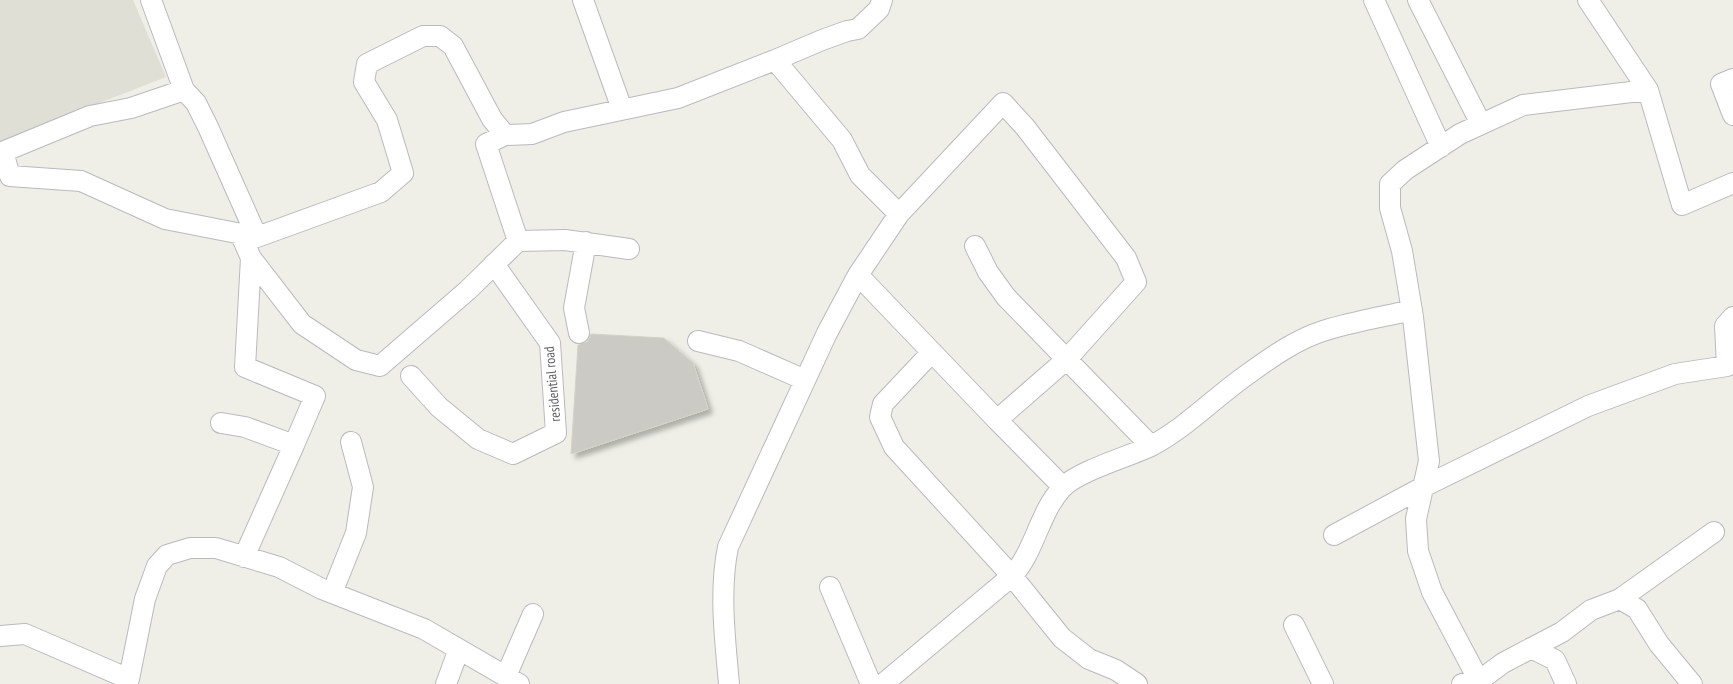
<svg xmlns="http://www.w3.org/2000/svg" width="1733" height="684" font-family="'PT Sans Narrow',sans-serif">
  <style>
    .education { fill: #dfdfd6 }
    .building { fill: #cbcac4; stroke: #d4d3c6; filter: url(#shadow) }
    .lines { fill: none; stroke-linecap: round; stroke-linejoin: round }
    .minor-casing { stroke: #b9bac0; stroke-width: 22 }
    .minor { stroke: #fff; stroke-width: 20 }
    .labels { text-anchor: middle; stroke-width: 5; stroke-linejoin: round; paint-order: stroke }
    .street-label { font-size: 14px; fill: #5f6066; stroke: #fff }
  </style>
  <defs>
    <filter id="shadow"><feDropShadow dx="4.5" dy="4.5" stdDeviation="2.5" flood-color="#0004"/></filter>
  </defs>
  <rect width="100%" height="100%" fill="#efefe8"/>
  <path class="education" d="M0 0H133L166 77 0 142Z"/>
  <path class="building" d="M591 334 664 338 693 363 708 409 571 454 578 345 587 342Z"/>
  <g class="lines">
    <g class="minor-casing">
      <path id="minor" d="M151 0 184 90
        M583 0 622 109
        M1374 0 1441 147
        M1418 0 1481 124
        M1588 0 1648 90 1682 205 1733 183
        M775 60 822 40 847 31 858 29 879 9 882 0
        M1733 79 1721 84 1733 115
        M3 152 10 176 81 181 165 219 252 236
        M0 153 90 116 131 108 184 90 196 103 208 127 257 237 381 192 403 173 387 120 364 82 367 64 423 36H440L453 46 492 119 505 135 532 134 564 122 678 98 775 60 842 140 860 175 899 214 858 275 827 333 728 547C719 591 725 639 729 684
        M899 214 1003 103 1025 127 1126 258 1136 282 1067 359 997 420 1063 487
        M240 233 251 258 302 324 356 360 380 366 468 290 518 241 486 144 505 135
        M518 241 565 240 629 249
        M975 246 988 272 1006 297 1151 446
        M251 258 245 367 315 396 294 445
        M858 275 997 420
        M579 333 574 308 586 242
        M698 341 739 351 805 380
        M932 352 883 404 880 417 894 447 1012 576 1062 638 1089 659 1116 670 1137 684
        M411 376 439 407 478 439 513 454 556 433 550 343 494 264
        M221 423 245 427 294 445 244 557
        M1334 535 1423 487 1588 406 1675 374 1727 366 1725 326 1733 317
        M830 587 871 684
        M332 593 356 533 363 487 351 442
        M1620 599 1714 532
        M1294 625 1323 684
        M0 636 25 634 129 679 145 599 157 566 167 555 190 548H216L279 567 322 589 424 629 519 684
        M1531 648 1555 660 1566 684
        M506 676 533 614
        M1478 679 1432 592 1418 551 1416 519 1429 461 1413 317 1402 251 1390 208V184L1405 170 1460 134 1523 105 1648 90
        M446 684 459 649
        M883 684 1012 576C1035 551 1039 513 1062 488 1078 471 1128 457 1151 446 1187 427 1215 397 1248 374 1270 358 1297 339 1323 331 1352 322 1382 317 1412 310
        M1462 684 1484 677 1503 663 1562 632 1591 610 1620 599 1637 609 1659 644 1692 684"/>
    </g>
    <use href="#minor" class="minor"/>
  </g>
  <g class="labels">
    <g class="street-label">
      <text transform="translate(552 384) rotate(-95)" y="5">residential road</text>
    </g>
  </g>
</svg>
